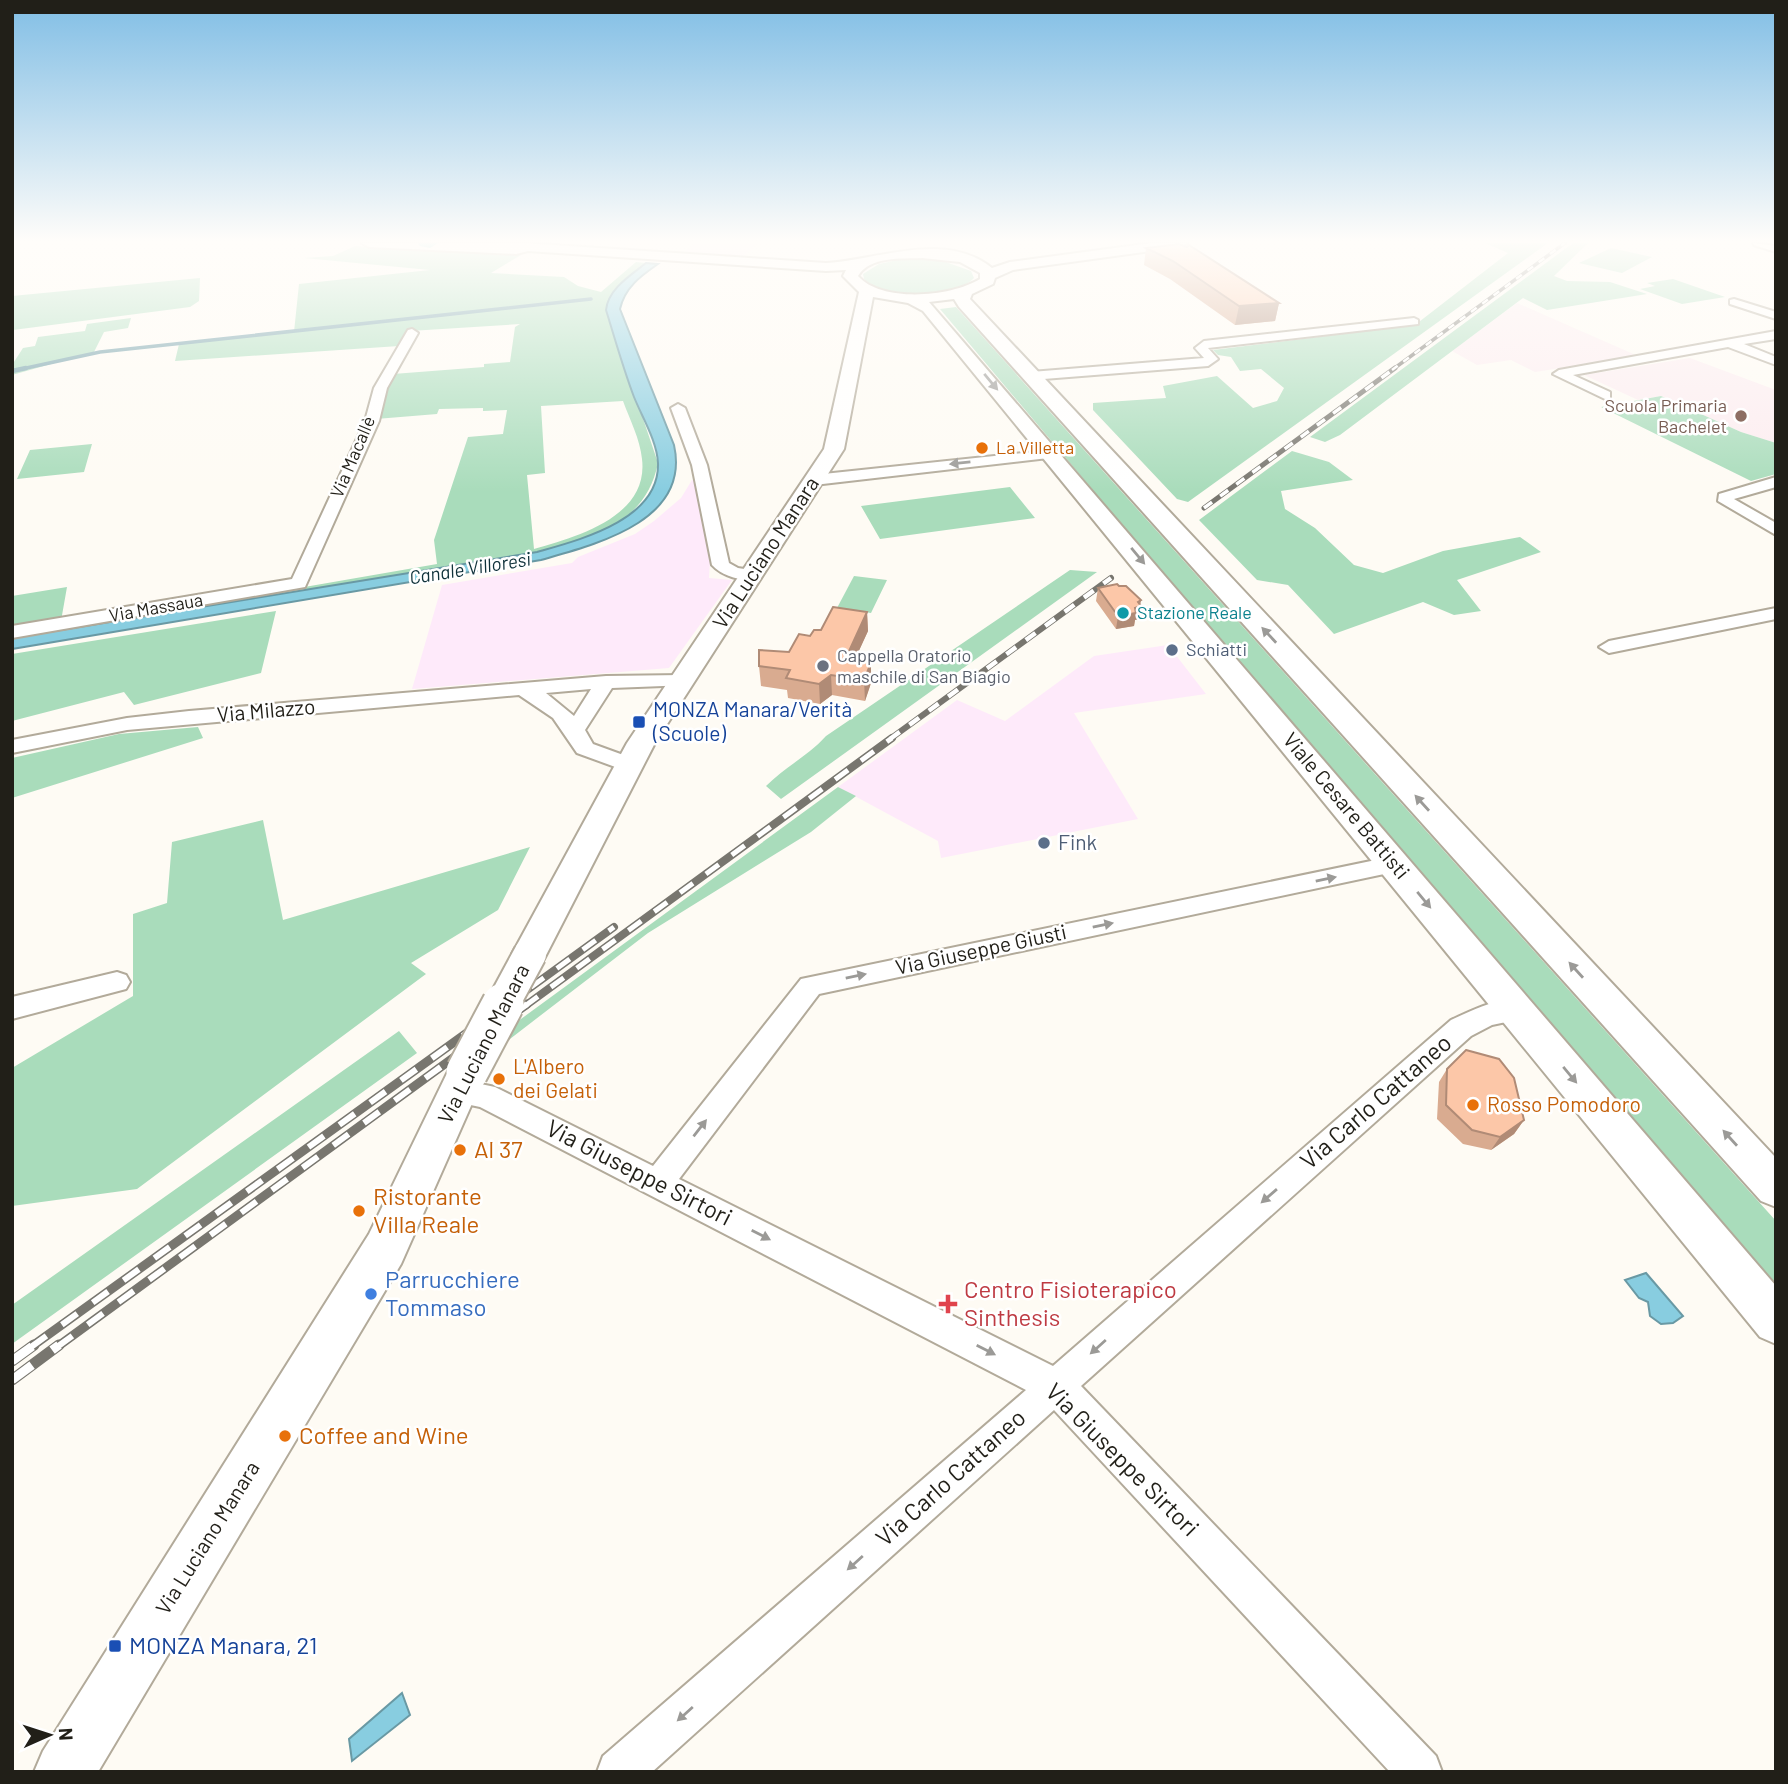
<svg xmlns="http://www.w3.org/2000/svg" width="1788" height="1784" font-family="Barlow,sans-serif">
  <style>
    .industrial { fill: #feeafa }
    .education { fill: #fcecf0 }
    .green { fill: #a9dcbb; fill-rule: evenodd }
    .water { fill: #88cde0; stroke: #6999a4; stroke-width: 2 }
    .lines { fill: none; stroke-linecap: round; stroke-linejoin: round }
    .stream-far1 { stroke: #6999a4; stroke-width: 3.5 }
    .stream { stroke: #6999a4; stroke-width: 4.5 }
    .street-casing { stroke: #b2aa9a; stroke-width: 4 }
    .secondary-casing { stroke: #b2aa9a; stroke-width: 4 }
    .highway-casing { stroke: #d7d7d5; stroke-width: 4 }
    .street { fill: #fff; fill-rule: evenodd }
    .secondary { fill: #fff; fill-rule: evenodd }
    .highway { fill: #16c5c4; fill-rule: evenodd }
    .rail-far5-casing { stroke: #78766f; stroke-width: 3.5 }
    .rail-far4-casing { stroke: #78766f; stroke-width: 5 }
    .rail-far3-casing { stroke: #78766f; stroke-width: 6 }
    .rail-far2-casing { stroke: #78766f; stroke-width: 8 }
    .rail-far1-casing { stroke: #78766f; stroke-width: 9 }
    .rail-casing { stroke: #78766f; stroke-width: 11 }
    .rail-far5 { stroke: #fff; stroke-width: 2.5; stroke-dasharray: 7; stroke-linecap: butt }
    .rail-far4 { stroke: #fff; stroke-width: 3.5; stroke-dasharray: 10; stroke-linecap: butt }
    .rail-far3 { stroke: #fff; stroke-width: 4.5; stroke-dasharray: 12; stroke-linecap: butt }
    .rail-far2 { stroke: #fff; stroke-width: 5; stroke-dasharray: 16; stroke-linecap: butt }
    .rail-far1 { stroke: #fff; stroke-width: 6; stroke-dasharray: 19; stroke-linecap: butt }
    .rail { stroke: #fff; stroke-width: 9; stroke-dasharray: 25; stroke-linecap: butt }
    .secondary-bridge-far1-casing { stroke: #b2aa9a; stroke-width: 36; stroke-linecap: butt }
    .secondary-bridge-casing { stroke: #b2aa9a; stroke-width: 45; stroke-linecap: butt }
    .secondary-bridge-far1 { stroke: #fff; stroke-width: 32 }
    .secondary-bridge { stroke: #fff; stroke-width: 41 }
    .wall { fill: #d9ab90 }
    .shaded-wall { fill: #b08b76 }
    .building { fill: #fcc7a8; stroke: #b08b76; stroke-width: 2 }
    .oneway { fill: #9b9a97 }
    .education-dot { fill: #8d6e63; stroke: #fff; stroke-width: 2.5 }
    .food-dot { fill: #e8710a; stroke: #fff; stroke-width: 2.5 }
    .culture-dot { fill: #0f9aa8; stroke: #fff; stroke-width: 2.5 }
    .service-dot { fill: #5c6f8a; stroke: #fff; stroke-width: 2.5 }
    .worship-dot { fill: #6b7280; stroke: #fff; stroke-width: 2.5 }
    .transit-dot { fill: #1a4fb4; stroke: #fff; stroke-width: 2.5 }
    .shop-dot { fill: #3f7fe0; stroke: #fff; stroke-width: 2.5 }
    .health-dot { fill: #e0444e; stroke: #fff; stroke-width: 2.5 }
    .labels { text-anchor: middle; stroke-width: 5; stroke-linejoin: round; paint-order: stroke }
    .far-education-label { font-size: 18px; fill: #785e54; stroke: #fff; text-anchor: end }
    .far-food-label { font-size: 18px; fill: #c56008; stroke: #fff; text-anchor: start }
    .far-street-label { font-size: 18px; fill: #211f18; stroke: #fff }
    .far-culture-label { font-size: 18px; fill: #0d838f; stroke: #fff; text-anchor: start }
    .far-service-label { font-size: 18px; fill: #4e5e75; stroke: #fff; text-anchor: start }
    .far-worship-label { font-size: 18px; fill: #5b616d; stroke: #fff; text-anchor: start }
    .far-water-label { font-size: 19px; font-style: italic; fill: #0f313a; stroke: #fff }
    .street-label { font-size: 21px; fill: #211f18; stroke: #fff }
    .transit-label { font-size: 21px; fill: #164399; stroke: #fff; text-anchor: start }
    .service-label { font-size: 21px; fill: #4e5e75; stroke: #fff; text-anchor: start }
    .food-label { font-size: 21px; fill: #c56008; stroke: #fff; text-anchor: start }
    .near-street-label { font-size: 24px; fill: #211f18; stroke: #fff }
    .near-food-label { font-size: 24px; fill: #c56008; stroke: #fff; text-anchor: start }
    .near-shop-label { font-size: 24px; fill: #366cbe; stroke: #fff; text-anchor: start }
    .near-health-label { font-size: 24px; fill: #be3a42; stroke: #fff; text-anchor: start }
    .near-transit-label { font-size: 24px; fill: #164399; stroke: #fff; text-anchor: start }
  </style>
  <rect width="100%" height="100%" fill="#fefbf4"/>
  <path class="industrial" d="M695 243H758L743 256 684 252Z
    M692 480H700L710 561 709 578 732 580 669 668 412 689 442 585 572 563 578 557 635 534 654 521 681 498Z
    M1168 645 1206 694 1074 713 1138 819 941 858 938 841 838 787 957 700 1005 721 1094 656Z"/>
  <path class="education" d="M1517 303 1638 356 1535 372 1511 360 1477 365 1452 351Z
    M1690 358 1776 390V443L1741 432 1661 396 1638 400 1584 375Z"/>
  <path class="green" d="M1485 243H1548L1188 502 1177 499 1093 410V403L1166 398 1163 386 1217 376 1253 408 1277 401 1284 388 1261 369 1240 371 1231 357 1218 355 1213 350 1415 325 1508 253Z
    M1573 243H1588L1554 276 1567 281 1610 282 1647 294 1547 310 1523 298 1340 435 1325 442 1310 437Z
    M355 246 521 255 491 273 564 277 578 286 601 292 636 262 646 263 620 285 606 309 658 463C645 526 591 537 537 552L12 638 437 564 434 540 468 437 503 434 507 410 483 411V408L439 409 437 414 376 419 393 374 484 367V364L510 362 515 327 520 324 410 331 399 346 175 361 179 344 294 332 299 284 430 270 304 258 333 256ZM623 401C630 420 640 439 642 459 649 517 576 537 534 549L527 475 545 473 541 406Z
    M1611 248 1652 257 1622 273 1579 263Z
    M902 259 940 260 971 271 974 278C954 299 884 299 864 279L863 274 879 264Z
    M200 278 199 301 190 307 13 330 12 333V296Z
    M1673 279 1725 297 1682 304 1640 289 1655 286 1647 283Z
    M956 307 1776 1221V1300L940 309Z
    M131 318 128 328 104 332 94 352 12 375V365L23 348 35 346 38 337 85 331 87 324Z
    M1661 396 1741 432 1776 443V474L1751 481 1601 407Z
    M92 444 84 472 17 479 30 450Z
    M1292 451 1329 462 1353 480 1281 491 1285 509 1315 528 1354 565 1383 573 1443 551 1520 537 1541 552 1457 580 1481 611 1454 615 1423 602 1334 634 1288 585 1257 580 1199 520Z
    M1010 487 1035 518 880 539 861 506Z
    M1070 570 1097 572 781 799 766 786C785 767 808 756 826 736Z
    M854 576 887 580 871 613 837 608Z
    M67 587 61 621 12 628V596Z
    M276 611 261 673 134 705 124 692 12 721V654Z
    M198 727 203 738 12 798V758L119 734Z
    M838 787 856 796 811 832 648 933 502 1045 510 1027Z
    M263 820 283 920 530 847 498 910 411 963 426 974 137 1189 12 1206V1068L133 996V914L167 903 172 842Z
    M399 1031 417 1053 12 1344V1305Z"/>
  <path class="water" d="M646 263 658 264C641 276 625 287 620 309L674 445C691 521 597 544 541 560L12 649V638L537 552C579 540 660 520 658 463 657 441 642 417 634 397 623 368 615 339 606 310 608 289 631 275 646 263Z
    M1646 1273 1683 1316 1673 1323 1661 1324 1650 1316 1648 1302 1639 1298 1625 1280Z
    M402 1693 410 1715 352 1761 349 1739Z"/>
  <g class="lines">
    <path class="stream-far1" d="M17 370 100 352 591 299"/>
    <path class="stream" d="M12 371 26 368"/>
    <g class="street-casing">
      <path id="street" d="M1753 243 1776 246V252L1754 245Z
        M1734 299 1776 312V319L1730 304V300Z
        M1414 318 1418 320V324L1208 348 1218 359 1208 366 1031 380 1025 376 1031 372 1204 358 1195 348 1204 341Z
        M412 329 418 333 387 388 379 421 305 587 12 638V626L292 579 365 421 374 388 408 330Z
        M1776 331V339L1744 344 1776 357V365L1728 347 1573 375 1610 392V398L1605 399 1553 374 1559 370Z
        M678 404 685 408 707 465 729 563 738 568 757 571 760 575 757 579C742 582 722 576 712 565L692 465 671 408Z
        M1052 450 1057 451 1059 454 1057 457 814 485 806 480 814 475Z
        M1776 477V487L1734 499 1776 523V535L1718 501 1719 494Z
        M1776 608V619L1609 653 1599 647 1609 641Z
        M682 675 689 677 692 681 689 685 612 688 585 730 593 744 637 760 640 765 637 770 629 772 577 753 553 718 519 695 127 730 12 753V740L127 718 189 711 606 676ZM591 689 574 716 546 693Z
        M1395 856 1403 858 1407 864 1403 870 819 994 679 1179 1053 1366 1451 1020C1473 1010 1500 995 1525 1002L1529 1010 1525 1018 1492 1025 1471 1036 1081 1386 1436 1756 1442 1772H1390L1054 1410 652 1772H597L603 1756 1026 1390 480 1107 447 1100 443 1091 447 1082 457 1079 495 1087 653 1166 801 979Z
        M117 972 126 975 130 982 126 989 12 1019V997Z"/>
    </g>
    <g class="secondary-casing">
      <path id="secondary" d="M362 243H524L826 263C878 260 945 230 992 268L1010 262 1152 243H1187L1180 247 1013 270 995 278 993 284 972 294 970 299 1776 1158V1207L1761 1201 959 307 954 299 929 302 1776 1286V1344L1760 1337 923 311 908 303 873 297 844 449 655 743 542 963 530 967 518 963 512 954 627 743 824 449 859 292 843 276 846 270 826 271 528 251 516 254 369 247ZM922 258 960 262 980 273V279C951 297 882 303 858 276 870 256 901 259 922 258Z
        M467 1056 481 1061 486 1072 401 1264 98 1772H34L43 1751 369 1234 453 1061Z"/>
    </g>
    <g class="highway-casing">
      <path id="highway" d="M418 243H438L430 248 420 246Z"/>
    </g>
    <use href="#street" class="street"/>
    <use href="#secondary" class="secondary"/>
    <use href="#highway" class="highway"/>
    <g class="rail-far5-casing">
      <path id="rail-far5" d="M1392 370 1565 243"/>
    </g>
    <g class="rail-far4-casing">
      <path id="rail-far4" d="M1204 508 1395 368"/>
    </g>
    <g class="rail-far3-casing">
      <path id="rail-far3" d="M890 739 1111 578"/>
    </g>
    <g class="rail-far2-casing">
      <path id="rail-far2" d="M505 1006 614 927
        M525 1006 892 738"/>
    </g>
    <g class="rail-far1-casing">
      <path id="rail-far1" d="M31 1347 507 1004
        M57 1347 527 1004"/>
    </g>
    <g class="rail-casing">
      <path id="rail" d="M12 1361 34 1345
        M12 1380 59 1345"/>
    </g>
    <use href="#rail-far5" class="rail-far5"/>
    <use href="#rail-far4" class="rail-far4"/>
    <use href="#rail-far3" class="rail-far3"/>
    <use href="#rail-far2" class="rail-far2"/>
    <use href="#rail-far1" class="rail-far1"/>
    <use href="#rail" class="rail"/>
    <g class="secondary-bridge-far1-casing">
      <path id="secondary-bridge-far1" d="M502 1006 530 954"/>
    </g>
    <g class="secondary-bridge-casing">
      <path id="secondary-bridge" d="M467 1072 503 1004"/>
    </g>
    <use href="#secondary-bridge-far1" class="secondary-bridge-far1"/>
    <use href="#secondary-bridge" class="secondary-bridge"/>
  </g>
  <path class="wall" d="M1146 248 1279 303 1275 321 1235 325 1170 279 1144 265Z
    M1098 588 1140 605 1138 619 1135 620 1134 626 1116 629 1096 601Z
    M867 612 868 631 854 661 871 663V683L865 701 832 695 820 704 788 698 787 690 761 686 759 666 789 652 810 636 821 630Z
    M1447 1069 1524 1120 1514 1134 1491 1150 1463 1144 1437 1119 1439 1082Z"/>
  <path class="shaded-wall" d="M1279 303 1275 321 1235 325 1239 306Z
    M1141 600 1138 619 1135 620 1134 626 1116 629 1118 616Z
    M867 612 868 631 847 677 845 660Z
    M871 663V683L865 701 864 680Z
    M831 675 832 695 820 704 819 684Z
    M1524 1120 1514 1134 1491 1150 1500 1137Z"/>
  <path class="building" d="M1179 244 1187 247 1189 245 1279 303 1239 306 1173 261 1146 248Z
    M1117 584 1119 586H1126L1141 600 1138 602 1141 606 1135 608 1136 613 1118 616 1098 588Z
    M833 607 867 612 845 660 871 663 864 680 831 675 819 684 786 678 790 670 759 666V650L789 652 799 634 810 636 814 630H821Z
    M1466 1050 1499 1059 1514 1078 1524 1120 1500 1137 1472 1130 1446 1105 1447 1069Z"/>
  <defs><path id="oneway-solid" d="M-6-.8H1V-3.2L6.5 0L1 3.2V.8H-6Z" transform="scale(1.75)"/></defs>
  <g class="oneway">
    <use href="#oneway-solid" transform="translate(991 382) rotate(50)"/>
    <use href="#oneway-solid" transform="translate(960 463) rotate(174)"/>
    <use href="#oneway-solid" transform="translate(1138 556) rotate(50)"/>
    <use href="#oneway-solid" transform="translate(1269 635) rotate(-133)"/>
    <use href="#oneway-solid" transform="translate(1422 803) rotate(-132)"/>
    <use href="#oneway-solid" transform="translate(1326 879) rotate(-12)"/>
    <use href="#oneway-solid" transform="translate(1424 900) rotate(50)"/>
    <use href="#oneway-solid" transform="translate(1103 925) rotate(-12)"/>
    <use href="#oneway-solid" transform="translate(1576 970) rotate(-132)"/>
    <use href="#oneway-solid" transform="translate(856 976) rotate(-12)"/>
    <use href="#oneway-solid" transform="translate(1570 1075) rotate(50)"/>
    <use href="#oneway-solid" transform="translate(700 1128) rotate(-52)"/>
    <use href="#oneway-solid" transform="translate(1730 1138) rotate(-132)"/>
    <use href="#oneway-solid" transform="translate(1269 1196) rotate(139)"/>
    <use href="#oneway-solid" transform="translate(761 1235) rotate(27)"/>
    <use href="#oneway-solid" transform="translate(1098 1347) rotate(138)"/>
    <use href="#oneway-solid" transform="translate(986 1350) rotate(27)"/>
    <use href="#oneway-solid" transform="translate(855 1563) rotate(138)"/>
    <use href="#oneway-solid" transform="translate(685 1714) rotate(138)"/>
  </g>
  <linearGradient id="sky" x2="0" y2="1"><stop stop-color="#81bee5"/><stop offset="0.49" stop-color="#fffdfa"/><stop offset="1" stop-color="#fffdfa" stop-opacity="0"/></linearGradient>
  <rect width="1788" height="492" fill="url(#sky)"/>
  <circle class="education-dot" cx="1741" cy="416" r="7"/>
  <g class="food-dot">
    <circle cx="982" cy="448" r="7"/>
    <circle cx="499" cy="1079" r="7"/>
    <circle cx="1473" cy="1105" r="7"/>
    <circle cx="460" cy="1150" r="7"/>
    <circle cx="359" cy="1211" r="7"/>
    <circle cx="285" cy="1436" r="7"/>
  </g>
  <circle class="culture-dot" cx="1123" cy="613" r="7"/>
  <g class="service-dot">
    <circle cx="1172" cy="650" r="7"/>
    <circle cx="1044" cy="843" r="7"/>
  </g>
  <circle class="worship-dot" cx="823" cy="666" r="7"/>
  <g class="transit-dot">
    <rect x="632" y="715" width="14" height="14" rx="3.5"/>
    <rect x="108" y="1639" width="14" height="14" rx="3.5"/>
  </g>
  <circle class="shop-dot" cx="371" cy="1294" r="7"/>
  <path class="health-dot" d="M944.5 1293.5h7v7h7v7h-7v7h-7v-7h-7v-7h7z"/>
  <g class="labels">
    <g class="far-education-label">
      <text x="1727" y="412">Scuola Primaria<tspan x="1727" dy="21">Bachelet</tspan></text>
    </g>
    <g class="far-food-label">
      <text x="996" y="454">La Villetta</text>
    </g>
    <g class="far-street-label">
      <text transform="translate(353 457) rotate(-67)" y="6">Via Macallè</text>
      <text transform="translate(156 608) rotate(-10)" y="6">Via Massaua</text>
    </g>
    <g class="far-culture-label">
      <text x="1137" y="619">Stazione Reale</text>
    </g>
    <g class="far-service-label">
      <text x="1186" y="656">Schiatti</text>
    </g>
    <g class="far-worship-label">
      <text x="837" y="662">Cappella Oratorio<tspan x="837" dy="21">maschile di San Biagio</tspan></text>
    </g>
    <g class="far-water-label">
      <text transform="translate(470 568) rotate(-9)" y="7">Canale Villoresi</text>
    </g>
    <g class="street-label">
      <text transform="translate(766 553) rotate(-57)" y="7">Via Luciano Manara</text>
      <text transform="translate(266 711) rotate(-5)" y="7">Via Milazzo</text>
      <text transform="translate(1346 806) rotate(50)" y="7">Viale Cesare Battisti</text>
      <text transform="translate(981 950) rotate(-12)" y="7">Via Giuseppe Giusti</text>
      <text transform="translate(484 1044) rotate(-63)" y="7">Via Luciano Manara</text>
      <text transform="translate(208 1538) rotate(-58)" y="7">Via Luciano Manara</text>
    </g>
    <g class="transit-label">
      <text x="653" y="717">MONZA Manara/Verità<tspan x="653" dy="24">(Scuole)</tspan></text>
    </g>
    <g class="service-label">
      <text x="1058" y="850">Fink</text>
    </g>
    <g class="food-label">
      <text x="513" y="1074">L'Albero<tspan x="513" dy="24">dei Gelati</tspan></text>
      <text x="1487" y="1112">Rosso Pomodoro</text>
    </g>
    <g class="near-street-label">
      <text transform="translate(1376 1102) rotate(-41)" y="8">Via Carlo Cattaneo</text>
      <text transform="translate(639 1173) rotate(27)" y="8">Via Giuseppe Sirtori</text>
      <text transform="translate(1122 1460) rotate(45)" y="8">Via Giuseppe Sirtori</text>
      <text transform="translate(951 1478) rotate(-42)" y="8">Via Carlo Cattaneo</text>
    </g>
    <g class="near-food-label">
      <text x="474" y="1158">Al 37</text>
      <text x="373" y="1205">Ristorante<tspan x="373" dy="28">Villa Reale</tspan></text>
      <text x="299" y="1444">Coffee and Wine</text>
    </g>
    <g class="near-shop-label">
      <text x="385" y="1288">Parrucchiere<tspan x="385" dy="28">Tommaso</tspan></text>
    </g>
    <g class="near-health-label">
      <text x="964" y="1298">Centro Fisioterapico<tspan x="964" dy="28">Sinthesis</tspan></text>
    </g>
    <g class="near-transit-label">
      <text x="129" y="1654">MONZA Manara, 21</text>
    </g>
  </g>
  <rect width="1788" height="1784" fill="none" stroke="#211f18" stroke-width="28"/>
  <g transform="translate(49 1735) rotate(87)" stroke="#ffffff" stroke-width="5" paint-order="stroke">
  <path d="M0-5L12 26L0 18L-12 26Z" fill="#211f18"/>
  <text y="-10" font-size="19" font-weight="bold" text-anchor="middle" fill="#211f18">N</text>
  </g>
</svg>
